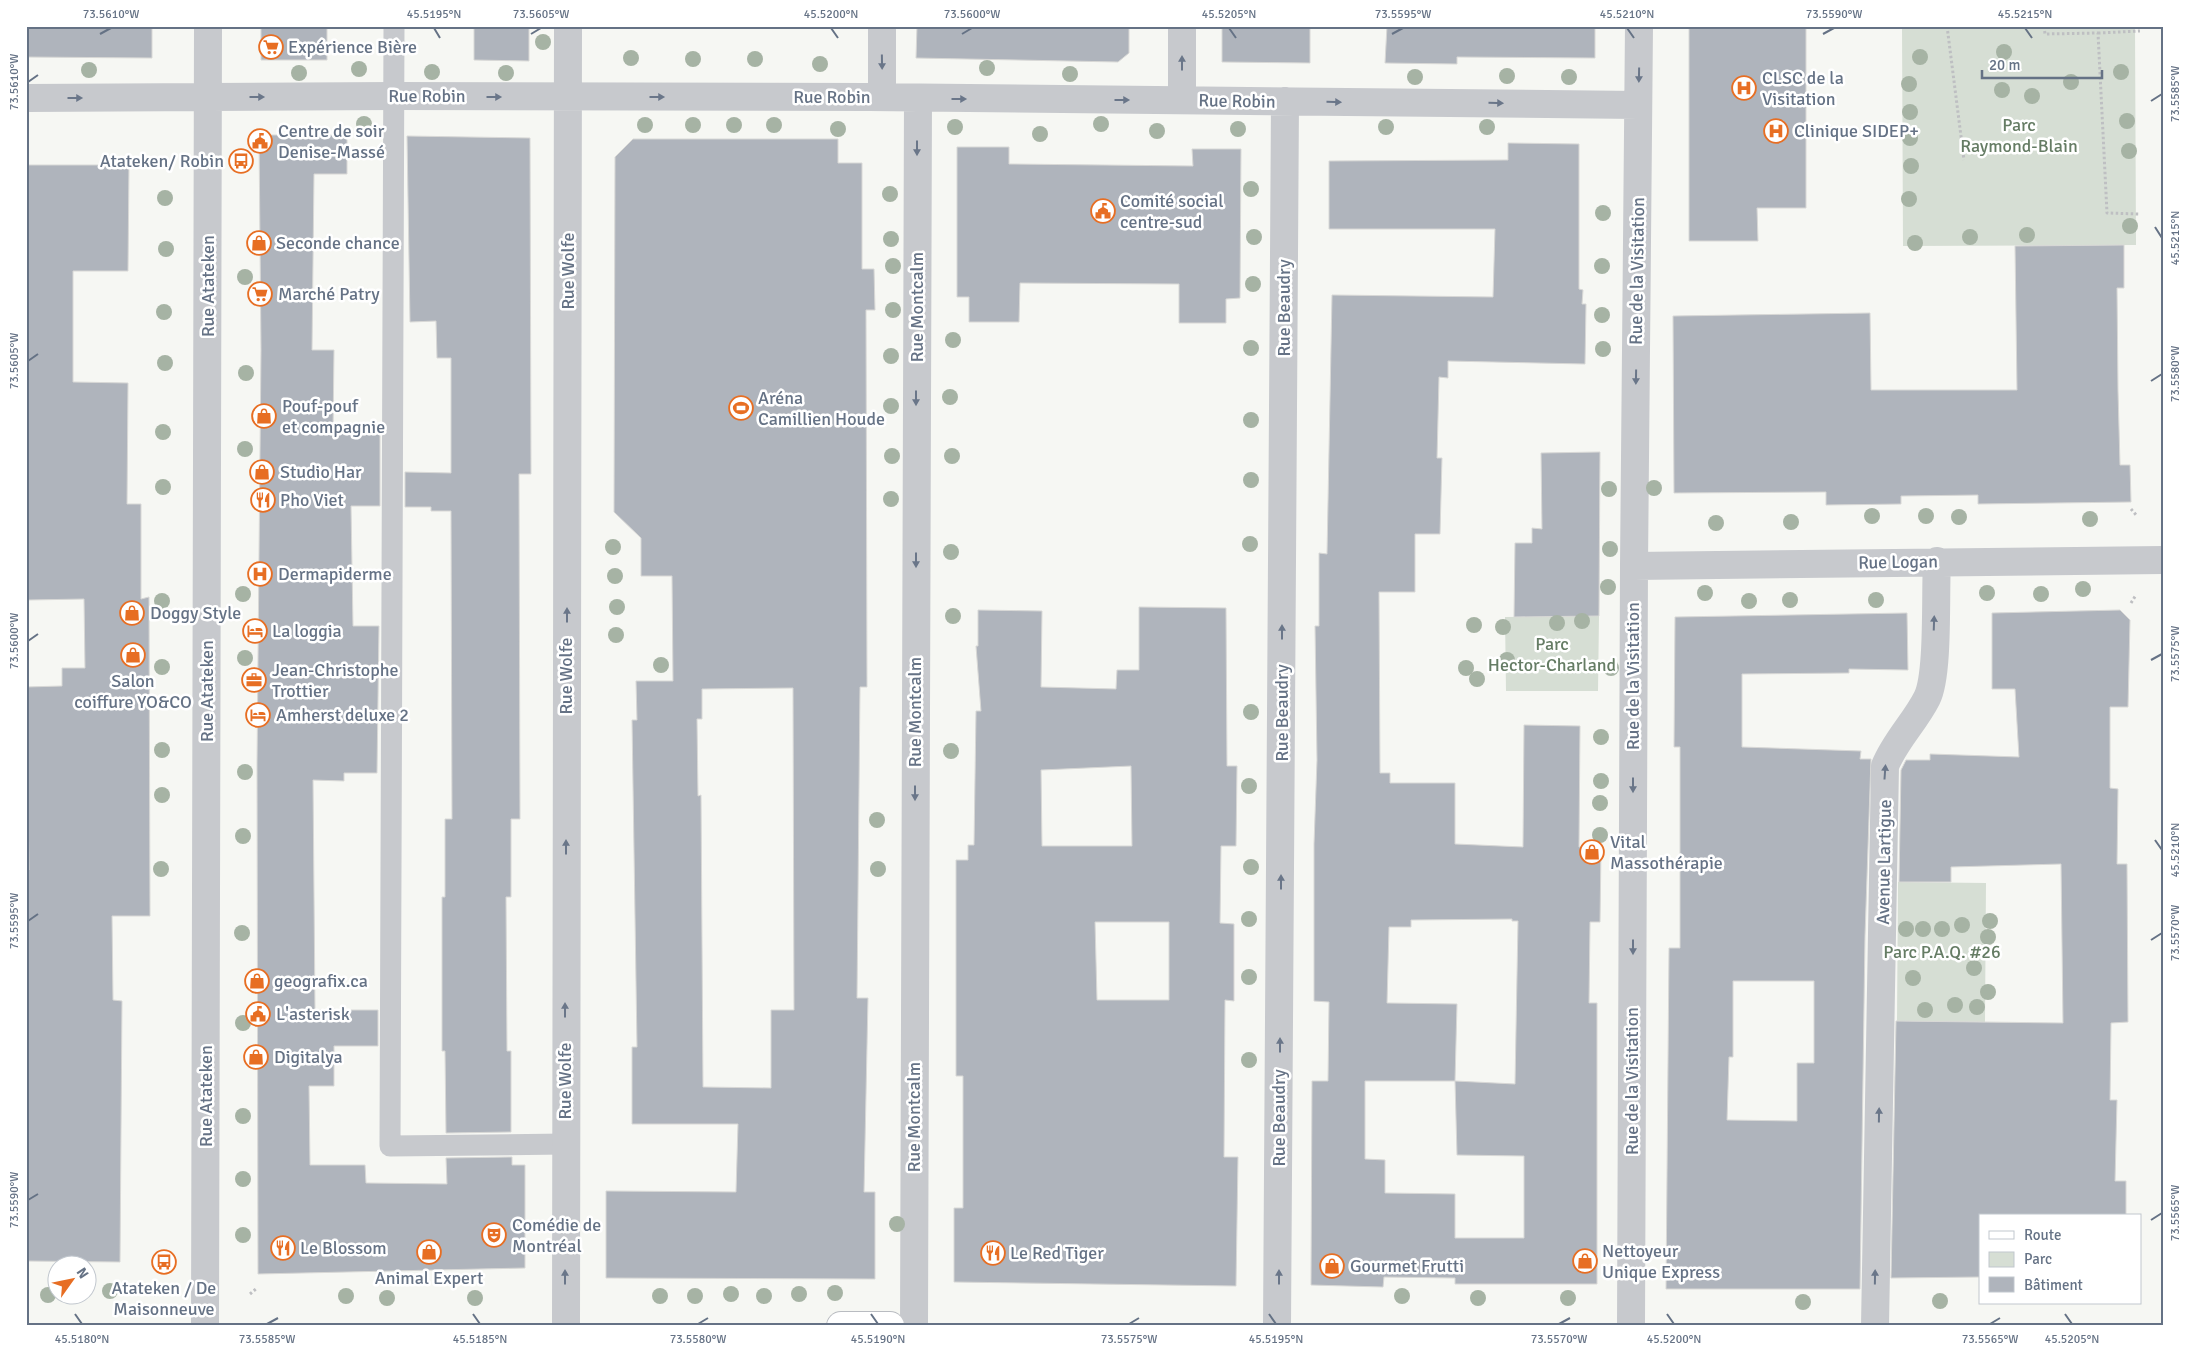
<svg xmlns="http://www.w3.org/2000/svg" width="2189" height="1352" font-family="Signika,sans-serif">
  <style>
    .green { fill: #d6ded4 }
    .building { fill: #afb4bc; stroke: #d8d8d6; fill-rule: evenodd }
    .lines { fill: none; stroke-linecap: round; stroke-linejoin: round }
    .secondary-casing { stroke: #b9bcc1; stroke-width: 30 }
    .path { stroke: #bebfc2; stroke-width: 3; stroke-dasharray: 2.5 2.5; stroke-linecap: butt }
    .lane { stroke: #c7c9cd; stroke-width: 21 }
    .street { stroke: #c7c9cd; stroke-width: 28 }
    .secondary { stroke: #fff; stroke-width: 28 }
    .tree { fill: #a6b3a4 }
    .oneway { fill: #6a7689 }
    .ticks { fill: none; stroke: #657285; stroke-width: 2 }
    .labels { text-anchor: middle; stroke-width: 5; stroke-linejoin: round; paint-order: stroke }
    .poi-label { font-size: 18px; fill: #657285; stroke: #fff; text-anchor: start }
    .street-label { font-size: 18px; fill: #657285; stroke: #fff }
    .park-label { font-size: 18px; fill: #657c64; stroke: #fff }
    .neatline { fill: none; stroke: #657285; stroke-width: 2 }
    .ticks-label { font-size: 12px; text-anchor: middle; fill: #657285 }
  </style>
  <rect width="100%" height="100%" fill="#f6f7f3"/>
  <path class="green" d="M1902 26H2135L2136 245 1903 246Z
    M1599 616 1598 691H1506L1505 617Z
    M1898 882 1986 883 1985 1022 1897 1021Z"/>
  <path class="building" d="M26 26H152V58L26 57Z
    M261 26H327V60H261Z
    M474 26H529V61L474 60Z
    M917 26H1129V53L1118 62 916 58Z
    M1222 26H1310V63L1222 62Z
    M1387 26H1595V58L1457 57V64L1385 63Z
    M1689 26H1806V208H1757L1758 241H1689Z
    M259 135H347V174H314L312 350H334L333 431H380V506H351L353 626H379L377 773H344V781L313 780 315 1010H378V1046H334V1086H309L310 1165H365L366 1183 447 1184 446 1158 512 1157V1165H525V1268L258 1274 257 763 261 350Z
    M407 136 530 138 531 474H519L520 819H511V897H506L507 1051H511V1132L446 1133 445 1051H442V897H445V819H452L451 511H431V507H405V472L451 473V358H437L436 321 410 322Z
    M633 139H838V163H862V269H874L875 310H866L867 687H860L857 998H868L864 1192H875V1279L606 1278V1191L736 1192 738 1124H632V1047H637L632 720H637L636 681H673L672 576H641V538L614 512 615 157ZM793 688 794 1010H771V1088L703 1087 701 795 698 796 697 719H702V689Z
    M1508 143 1579 144V289L1583 290 1582 304H1586L1585 364 1448 361V378L1439 377 1437 458H1442L1440 534H1415V592H1379L1380 773H1390V783H1455V844L1523 847 1524 725 1580 726 1579 847 1601 848 1600 922H1590L1589 1003H1597V1284H1455V1278L1384 1277 1383 1287 1311 1285 1312 1081H1328L1329 1002 1314 1001V844L1317 760 1315 626H1319V553L1327 554 1332 295 1493 297 1495 229H1329V161L1508 160ZM1512 919V921H1518L1515 1084 1455 1081 1457 1004 1387 1003 1389 927H1411V920ZM1365 1081H1455L1457 1155 1524 1156V1238H1455V1194L1385 1193V1160L1365 1159Z
    M957 147H1009V164L1193 166 1192 149H1241L1240 298 1226 299V323H1179V284L1020 283 1019 322H969V297H957Z
    M26 165H129L128 271H73V382L128 383 127 504H141V599L149 597 150 916H112L113 1000 122 1001 120 1262 26 1261V870H29L26 687 62 686V668H85L84 599 28 600Z
    M2124 245V288H2117L2118 391 2120 465H2130L2131 502 1978 504V495L1901 496V504L1826 505V492L1674 493 1673 316 1870 313 1871 390H2017L2015 246Z
    M1600 452 1599 616 1514 617 1515 543H1532V528L1542 529 1541 453Z
    M1139 607 1226 608 1227 766H1237L1236 846H1221L1220 923 1234 924V1001L1225 1000 1224 1157H1238L1236 1286 954 1282V1208H963V1076H956V860H968V845H974L976 711H981L976 646H978V610L1042 611 1041 687 1116 689 1117 670H1139ZM1131 766 1132 846H1042L1041 770ZM1095 922H1169V1000H1097Z
    M2120 610 2130 620 2128 707H2110V788L2118 789 2117 864H2127L2128 1022 2111 1023 2110 1100H2117L2115 1181H2126V1216H1980V1277L1891 1278 1896 1021 2063 1023 2061 864 1951 867V882H1899L1901 770 1906 760H1930V754L2019 757 2015 689H1992V613Z
    M1907 613 1908 670 1849 669V673L1742 674V747L1861 751 1860 759H1871L1865 936 1860 1289H1666L1669 948H1680V747H1674L1675 617ZM1733 981H1814V1063H1797V1121L1727 1120 1729 1057H1733Z"/>
  <g class="lines">
    <g class="secondary-casing">
      <path id="secondary" d="M841 1326H890"/>
    </g>
    <path class="path" d="M1947 26 1964 160
      M2012 26H2015
      M2044 26 2045 34 2098 33 2107 213 2139 214
      M2098 33 2140 31
      M1805 128H1847
      M2131 509 2137 516
      M2131 603 2136 595
      M149 1292 157 1296
      M250 1294 257 1288"/>
    <path class="lane" d="M394 26 390 1146 565 1144"/>
    <path class="street" d="M1182 26V100
      M882 97V26
      M26 98 393 96 869 97 1638 105
      M1634 566 2163 560
      M205 1326 208 26
      M566 1326 568 26
      M914 1326 918 99
      M1277 1326 1285 101
      M1631 1326 1634 566 1639 26
      M1875 1326 1885 766C1895 741 1915 722 1927 698 1939 674 1935 592 1937 561"/>
    <use href="#secondary" class="secondary"/>
  </g>
  <g class="tree">
    <circle cx="543" cy="42" r="8"/>
    <circle cx="2004" cy="52" r="8"/>
    <circle cx="1920" cy="57" r="8"/>
    <circle cx="631" cy="58" r="8"/>
    <circle cx="693" cy="59" r="8"/>
    <circle cx="755" cy="59" r="8"/>
    <circle cx="820" cy="64" r="8"/>
    <circle cx="987" cy="68" r="8"/>
    <circle cx="359" cy="69" r="8"/>
    <circle cx="89" cy="70" r="8"/>
    <circle cx="432" cy="72" r="8"/>
    <circle cx="2121" cy="72" r="8"/>
    <circle cx="299" cy="73" r="8"/>
    <circle cx="506" cy="73" r="8"/>
    <circle cx="1070" cy="74" r="8"/>
    <circle cx="1507" cy="76" r="8"/>
    <circle cx="1415" cy="77" r="8"/>
    <circle cx="1569" cy="77" r="8"/>
    <circle cx="2071" cy="82" r="8"/>
    <circle cx="1909" cy="84" r="8"/>
    <circle cx="2002" cy="90" r="8"/>
    <circle cx="2032" cy="96" r="8"/>
    <circle cx="1910" cy="112" r="8"/>
    <circle cx="2127" cy="121" r="8"/>
    <circle cx="364" cy="124" r="8"/>
    <circle cx="1101" cy="124" r="8"/>
    <circle cx="645" cy="125" r="8"/>
    <circle cx="693" cy="125" r="8"/>
    <circle cx="734" cy="125" r="8"/>
    <circle cx="774" cy="125" r="8"/>
    <circle cx="955" cy="127" r="8"/>
    <circle cx="1386" cy="127" r="8"/>
    <circle cx="1487" cy="127" r="8"/>
    <circle cx="838" cy="129" r="8"/>
    <circle cx="1238" cy="129" r="8"/>
    <circle cx="1157" cy="131" r="8"/>
    <circle cx="1040" cy="134" r="8"/>
    <circle cx="1910" cy="138" r="8"/>
    <circle cx="2129" cy="151" r="8"/>
    <circle cx="1911" cy="166" r="8"/>
    <circle cx="1251" cy="189" r="8"/>
    <circle cx="890" cy="194" r="8"/>
    <circle cx="165" cy="198" r="8"/>
    <circle cx="1909" cy="199" r="8"/>
    <circle cx="1603" cy="213" r="8"/>
    <circle cx="2130" cy="226" r="8"/>
    <circle cx="2027" cy="235" r="8"/>
    <circle cx="1254" cy="237" r="8"/>
    <circle cx="1970" cy="237" r="8"/>
    <circle cx="891" cy="239" r="8"/>
    <circle cx="1915" cy="243" r="8"/>
    <circle cx="166" cy="249" r="8"/>
    <circle cx="893" cy="266" r="8"/>
    <circle cx="1602" cy="266" r="8"/>
    <circle cx="245" cy="277" r="8"/>
    <circle cx="1253" cy="284" r="8"/>
    <circle cx="893" cy="310" r="8"/>
    <circle cx="164" cy="312" r="8"/>
    <circle cx="1602" cy="315" r="8"/>
    <circle cx="953" cy="340" r="8"/>
    <circle cx="1251" cy="348" r="8"/>
    <circle cx="1603" cy="349" r="8"/>
    <circle cx="891" cy="356" r="8"/>
    <circle cx="165" cy="363" r="8"/>
    <circle cx="246" cy="373" r="8"/>
    <circle cx="950" cy="397" r="8"/>
    <circle cx="891" cy="406" r="8"/>
    <circle cx="1251" cy="420" r="8"/>
    <circle cx="163" cy="432" r="8"/>
    <circle cx="245" cy="449" r="8"/>
    <circle cx="892" cy="456" r="8"/>
    <circle cx="952" cy="456" r="8"/>
    <circle cx="1251" cy="480" r="8"/>
    <circle cx="163" cy="487" r="8"/>
    <circle cx="1654" cy="488" r="8"/>
    <circle cx="1609" cy="489" r="8"/>
    <circle cx="891" cy="499" r="8"/>
    <circle cx="1872" cy="516" r="8"/>
    <circle cx="1926" cy="516" r="8"/>
    <circle cx="1959" cy="517" r="8"/>
    <circle cx="2090" cy="519" r="8"/>
    <circle cx="1791" cy="522" r="8"/>
    <circle cx="1716" cy="523" r="8"/>
    <circle cx="1250" cy="544" r="8"/>
    <circle cx="613" cy="547" r="8"/>
    <circle cx="1610" cy="549" r="8"/>
    <circle cx="951" cy="552" r="8"/>
    <circle cx="615" cy="576" r="8"/>
    <circle cx="1608" cy="587" r="8"/>
    <circle cx="2083" cy="589" r="8"/>
    <circle cx="1705" cy="593" r="8"/>
    <circle cx="1987" cy="593" r="8"/>
    <circle cx="243" cy="594" r="8"/>
    <circle cx="2041" cy="594" r="8"/>
    <circle cx="1790" cy="600" r="8"/>
    <circle cx="1876" cy="600" r="8"/>
    <circle cx="162" cy="601" r="8"/>
    <circle cx="1749" cy="601" r="8"/>
    <circle cx="617" cy="607" r="8"/>
    <circle cx="953" cy="616" r="8"/>
    <circle cx="1582" cy="621" r="8"/>
    <circle cx="1557" cy="623" r="8"/>
    <circle cx="1474" cy="625" r="8"/>
    <circle cx="1503" cy="627" r="8"/>
    <circle cx="616" cy="635" r="8"/>
    <circle cx="245" cy="658" r="8"/>
    <circle cx="1507" cy="660" r="8"/>
    <circle cx="661" cy="665" r="8"/>
    <circle cx="162" cy="667" r="8"/>
    <circle cx="1466" cy="668" r="8"/>
    <circle cx="1611" cy="668" r="8"/>
    <circle cx="1477" cy="679" r="8"/>
    <circle cx="1251" cy="712" r="8"/>
    <circle cx="1601" cy="737" r="8"/>
    <circle cx="162" cy="750" r="8"/>
    <circle cx="951" cy="751" r="8"/>
    <circle cx="245" cy="772" r="8"/>
    <circle cx="1601" cy="781" r="8"/>
    <circle cx="1249" cy="786" r="8"/>
    <circle cx="162" cy="795" r="8"/>
    <circle cx="1600" cy="803" r="8"/>
    <circle cx="877" cy="820" r="8"/>
    <circle cx="1600" cy="835" r="8"/>
    <circle cx="243" cy="836" r="8"/>
    <circle cx="1251" cy="867" r="8"/>
    <circle cx="161" cy="869" r="8"/>
    <circle cx="878" cy="869" r="8"/>
    <circle cx="1249" cy="919" r="8"/>
    <circle cx="1990" cy="921" r="8"/>
    <circle cx="1962" cy="925" r="8"/>
    <circle cx="1906" cy="929" r="8"/>
    <circle cx="1923" cy="929" r="8"/>
    <circle cx="1942" cy="929" r="8"/>
    <circle cx="242" cy="933" r="8"/>
    <circle cx="1988" cy="937" r="8"/>
    <circle cx="1974" cy="968" r="8"/>
    <circle cx="1249" cy="977" r="8"/>
    <circle cx="1913" cy="978" r="8"/>
    <circle cx="1988" cy="992" r="8"/>
    <circle cx="1955" cy="1005" r="8"/>
    <circle cx="1977" cy="1007" r="8"/>
    <circle cx="1925" cy="1010" r="8"/>
    <circle cx="243" cy="1023" r="8"/>
    <circle cx="1249" cy="1060" r="8"/>
    <circle cx="243" cy="1116" r="8"/>
    <circle cx="243" cy="1179" r="8"/>
    <circle cx="897" cy="1224" r="8"/>
    <circle cx="243" cy="1235" r="8"/>
    <circle cx="110" cy="1291" r="8"/>
    <circle cx="835" cy="1293" r="8"/>
    <circle cx="731" cy="1294" r="8"/>
    <circle cx="799" cy="1294" r="8"/>
    <circle cx="48" cy="1295" r="8"/>
    <circle cx="346" cy="1296" r="8"/>
    <circle cx="660" cy="1296" r="8"/>
    <circle cx="695" cy="1296" r="8"/>
    <circle cx="764" cy="1296" r="8"/>
    <circle cx="1402" cy="1296" r="8"/>
    <circle cx="387" cy="1298" r="8"/>
    <circle cx="475" cy="1298" r="8"/>
    <circle cx="1478" cy="1298" r="8"/>
    <circle cx="1568" cy="1298" r="8"/>
    <circle cx="1940" cy="1301" r="8"/>
    <circle cx="1803" cy="1302" r="8"/>
  </g>
  <defs><path id="oneway-solid" d="M-6-.8H1V-3.2L6.5 0L1 3.2V.8H-6Z" transform="scale(1.25)"/></defs>
  <g class="oneway">
    <use href="#oneway-solid" transform="translate(882 62) rotate(89)"/>
    <use href="#oneway-solid" transform="translate(1182 63) rotate(-90)"/>
    <use href="#oneway-solid" transform="translate(1639 75) rotate(91)"/>
    <use href="#oneway-solid" transform="translate(257 97)"/>
    <use href="#oneway-solid" transform="translate(494 97)"/>
    <use href="#oneway-solid" transform="translate(657 97)"/>
    <use href="#oneway-solid" transform="translate(75 98)"/>
    <use href="#oneway-solid" transform="translate(959 99)"/>
    <use href="#oneway-solid" transform="translate(1122 100)"/>
    <use href="#oneway-solid" transform="translate(1334 102) rotate(1)"/>
    <use href="#oneway-solid" transform="translate(1496 103) rotate(1)"/>
    <use href="#oneway-solid" transform="translate(917 148) rotate(90)"/>
    <use href="#oneway-solid" transform="translate(1636 377) rotate(91)"/>
    <use href="#oneway-solid" transform="translate(916 398) rotate(90)"/>
    <use href="#oneway-solid" transform="translate(916 560) rotate(90)"/>
    <use href="#oneway-solid" transform="translate(567 615) rotate(-90)"/>
    <use href="#oneway-solid" transform="translate(1934 623) rotate(-88)"/>
    <use href="#oneway-solid" transform="translate(1282 632) rotate(-90)"/>
    <use href="#oneway-solid" transform="translate(1885 772) rotate(-86)"/>
    <use href="#oneway-solid" transform="translate(1633 785) rotate(90)"/>
    <use href="#oneway-solid" transform="translate(915 793) rotate(90)"/>
    <use href="#oneway-solid" transform="translate(566 847) rotate(-90)"/>
    <use href="#oneway-solid" transform="translate(1281 882) rotate(-90)"/>
    <use href="#oneway-solid" transform="translate(1633 947) rotate(90)"/>
    <use href="#oneway-solid" transform="translate(565 1010) rotate(-90)"/>
    <use href="#oneway-solid" transform="translate(1280 1045) rotate(-90)"/>
    <use href="#oneway-solid" transform="translate(1879 1115) rotate(-89)"/>
    <use href="#oneway-solid" transform="translate(565 1277) rotate(-90)"/>
    <use href="#oneway-solid" transform="translate(1279 1277) rotate(-90)"/>
    <use href="#oneway-solid" transform="translate(1875 1277) rotate(-89)"/>
  </g>
  <path class="ticks" d="M434 28 440 38M831 28 838 38M1229 28 1236 38M1627 28 1634 38M2025 28 2032 38M100 34 111 28M531 34 541 28M962 34 972 28M1392 34 1403 28M1823 34 1834 28M28 82 38 75M2151 101 2162 94M2155 227 2162 238M28 361 38 354M2151 381 2162 374M28 641 38 634M2151 660 2162 654M2155 840 2162 850M28 921 38 914M2151 940 2162 933M28 1200 38 1194M2151 1220 2162 1213M75 1314 82 1324M473 1314 480 1324M871 1314 878 1324M1269 1314 1276 1324M1667 1314 1674 1324M2065 1314 2072 1324M267 1324 278 1318M698 1324 708 1318M1129 1324 1139 1318M1559 1324 1570 1318M1990 1324 2000 1318"/>
  <defs>
    <g id="supermarket-ring" transform="scale(1.25)"><circle r="9.5" fill="#fff" stroke="#e76e23" stroke-width="1.5"/><path d="M-6-5.5h2.5l.6 2H6L4.5 2H-2.5L-4.4-4H-6ZM-1.5 3.2a1.3 1.3 0 1 0 .1 0ZM3 3.2a1.3 1.3 0 1 0 .1 0Z" fill="#e76e23"/></g>
    <g id="hospital-ring" transform="scale(1.25)"><circle r="9.5" fill="#fff" stroke="#e76e23" stroke-width="1.5"/><path d="M-5-5h3v3.5h4V-5h3V5h-3V1.5h-4V5h-3Z" fill="#e76e23"/></g>
    <g id="civic-ring" transform="scale(1.25)"><circle r="9.5" fill="#fff" stroke="#e76e23" stroke-width="1.5"/><path d="M-.6-6.5H3V-4.5H.6V-3L4-1V1h2V6H-6V1h2V-1L-.6-3ZM-1.2 2.5V6h2.4V2.5Z" fill="#e76e23"/></g>
    <g id="bus-ring" transform="scale(1.25)"><circle r="9.5" fill="#fff" stroke="#e76e23" stroke-width="1.5"/><path d="M-5-6H5V4H4V6H2V4H-2V6H-4V4H-5ZM-3.5-4V0h7V-4ZM-3.5 1.2v1.5H-2V1.2ZM2 1.2v1.5H3.5V1.2Z" fill="#e76e23"/></g>
    <g id="shop-ring" transform="scale(1.25)"><circle r="9.5" fill="#fff" stroke="#e76e23" stroke-width="1.5"/><path d="M-5-2.5h2.3a2.7 3.5 0 0 1 5.4 0H5L5.5 6h-11ZM-1.5-2.5h3a1.5 2.3 0 0 0-3 0Z" fill="#e76e23"/></g>
    <g id="stadium-ring" transform="scale(1.25)"><circle r="9.5" fill="#fff" stroke="#e76e23" stroke-width="1.5"/><path d="M0-5a6.5 5 0 1 0 0 10a6.5 5 0 1 0 0-10ZM-3.5-1.8h7v3.6h-7Z" fill="#e76e23"/></g>
    <g id="restaurant-ring" transform="scale(1.25)"><circle r="9.5" fill="#fff" stroke="#e76e23" stroke-width="1.5"/><path d="M-5-6h1v4h1v-4h1v4h1v-4h1v5L-1.5 .5V6h-2V.5L-5-1ZM5-6V6H3V1.5H1.5Q1.5-4 5-6Z" fill="#e76e23"/></g>
    <g id="hotel-ring" transform="scale(1.25)"><circle r="9.5" fill="#fff" stroke="#e76e23" stroke-width="1.5"/><path d="M-6-4.5h1.5V1H6V5H4.5V3h-9V5H-6ZM-4 0a1.8 1.8 0 1 1 3.6 0ZM.5 0V-2.5h3Q6-2.5 6 0Z" fill="#e76e23"/></g>
    <g id="office-ring" transform="scale(1.25)"><circle r="9.5" fill="#fff" stroke="#e76e23" stroke-width="1.5"/><path d="M-6-3h4V-5.5h4V-3h4V5H-6ZM-1-4.5V-3h2v-1.5ZM-6 0V1H6V0Z" fill="#e76e23"/></g>
    <g id="theatre-ring" transform="scale(1.25)"><circle r="9.5" fill="#fff" stroke="#e76e23" stroke-width="1.5"/><path d="M-5-5.5Q0-4 5-5.5V0Q5 5 0 6Q-5 5-5 0ZM-3.3-2.5H-1v1.5H-3.3ZM1-2.5H3.3v1.5H1ZM-2.8 1Q0 5.5 2.8 1Z" fill="#e76e23"/></g>
  </defs>
  <g fill-rule="evenodd">
    <use href="#supermarket-ring" x="271" y="47"/>
    <use href="#hospital-ring" x="1744" y="88"/>
    <use href="#hospital-ring" x="1776" y="131"/>
    <use href="#civic-ring" x="260" y="141"/>
    <use href="#bus-ring" x="241" y="161"/>
    <use href="#civic-ring" x="1103" y="211"/>
    <use href="#shop-ring" x="259" y="243"/>
    <use href="#supermarket-ring" x="260" y="294"/>
    <use href="#stadium-ring" x="741" y="408"/>
    <use href="#shop-ring" x="264" y="416"/>
    <use href="#shop-ring" x="262" y="472"/>
    <use href="#restaurant-ring" x="263" y="500"/>
    <use href="#hospital-ring" x="260" y="574"/>
    <use href="#shop-ring" x="132" y="613"/>
    <use href="#hotel-ring" x="255" y="631"/>
    <use href="#shop-ring" x="133" y="655"/>
    <use href="#office-ring" x="254" y="680"/>
    <use href="#hotel-ring" x="258" y="715"/>
    <use href="#shop-ring" x="1592" y="852"/>
    <use href="#shop-ring" x="257" y="981"/>
    <use href="#civic-ring" x="258" y="1014"/>
    <use href="#shop-ring" x="256" y="1057"/>
    <use href="#theatre-ring" x="494" y="1235"/>
    <use href="#restaurant-ring" x="283" y="1248"/>
    <use href="#shop-ring" x="429" y="1252"/>
    <use href="#restaurant-ring" x="993" y="1253"/>
    <use href="#shop-ring" x="1585" y="1261"/>
    <use href="#bus-ring" x="164" y="1262"/>
    <use href="#shop-ring" x="1332" y="1266"/>
  </g>
  <g class="labels">
    <g class="poi-label">
      <text x="288" y="53">Expérience Bière</text>
      <text x="1762" y="84">CLSC de la<tspan x="1762" dy="21">Visitation</tspan></text>
      <text x="278" y="137">Centre de soir<tspan x="278" dy="21">Denise-Massé</tspan></text>
      <text x="1794" y="137">Clinique SIDEP+</text>
      <text x="224" y="167" text-anchor="end">Atateken/ Robin</text>
      <text x="1120" y="207">Comité social<tspan x="1120" dy="21">centre-sud</tspan></text>
      <text x="276" y="249">Seconde chance</text>
      <text x="278" y="300">Marché Patry</text>
      <text x="758" y="404">Aréna<tspan x="758" dy="21">Camillien Houde</tspan></text>
      <text x="282" y="412">Pouf-pouf<tspan x="282" dy="21">et compagnie</tspan></text>
      <text x="280" y="478">Studio Har</text>
      <text x="280" y="506">Pho Viet</text>
      <text x="278" y="580">Dermapiderme</text>
      <text x="150" y="619">Doggy Style</text>
      <text x="272" y="637">La loggia</text>
      <text x="272" y="676">Jean-Christophe<tspan x="272" dy="21">Trottier</tspan></text>
      <text x="133" y="687" text-anchor="middle">Salon<tspan x="133" dy="21">coiffure YO&amp;CO</tspan></text>
      <text x="276" y="721">Amherst deluxe 2</text>
      <text x="1610" y="848">Vital<tspan x="1610" dy="21">Massothérapie</tspan></text>
      <text x="274" y="987">geografix.ca</text>
      <text x="276" y="1020">L'asterisk</text>
      <text x="274" y="1063">Digitalya</text>
      <text x="512" y="1231">Comédie de<tspan x="512" dy="21">Montréal</tspan></text>
      <text x="300" y="1254">Le Blossom</text>
      <text x="1602" y="1257">Nettoyeur<tspan x="1602" dy="21">Unique Express</tspan></text>
      <text x="1010" y="1259">Le Red Tiger</text>
      <text x="1350" y="1272">Gourmet Frutti</text>
      <text x="429" y="1284" text-anchor="middle">Animal Expert</text>
      <text x="164" y="1294" text-anchor="middle">Atateken / De<tspan x="164" dy="21">Maisonneuve</tspan></text>
    </g>
    <g class="street-label">
      <text x="427" y="102">Rue Robin</text>
      <text x="832" y="103">Rue Robin</text>
      <text transform="translate(1237 101) rotate(1)" y="6">Rue Robin</text>
      <text transform="translate(568 271) rotate(-90)" y="6">Rue Wolfe</text>
      <text transform="translate(1637 271) rotate(-89)" y="6">Rue de la Visitation</text>
      <text transform="translate(208 286) rotate(-90)" y="6">Rue Atateken</text>
      <text transform="translate(917 307) rotate(-90)" y="6">Rue Montcalm</text>
      <text transform="translate(1284 308) rotate(-90)" y="6">Rue Beaudry</text>
      <text transform="translate(1898 562) rotate(-1)" y="6">Rue Logan</text>
      <text transform="translate(566 676) rotate(-90)" y="6">Rue Wolfe</text>
      <text transform="translate(1633 676) rotate(-90)" y="6">Rue de la Visitation</text>
      <text transform="translate(207 691) rotate(-90)" y="6">Rue Atateken</text>
      <text transform="translate(915 712) rotate(-90)" y="6">Rue Montcalm</text>
      <text transform="translate(1282 713) rotate(-90)" y="6">Rue Beaudry</text>
      <text transform="translate(1884 862) rotate(-89)" y="6">Avenue Lartigue</text>
      <text transform="translate(565 1081) rotate(-90)" y="6">Rue Wolfe</text>
      <text transform="translate(1632 1081) rotate(-90)" y="6">Rue de la Visitation</text>
      <text transform="translate(206 1096) rotate(-90)" y="6">Rue Atateken</text>
      <text transform="translate(914 1117) rotate(-90)" y="6">Rue Montcalm</text>
      <text transform="translate(1279 1118) rotate(-90)" y="6">Rue Beaudry</text>
    </g>
    <g class="park-label">
      <text x="2019" y="131">Parc<tspan x="2019" dy="21">Raymond-Blain</tspan></text>
      <text x="1552" y="650">Parc<tspan x="1552" dy="21">Hector-Charland</tspan></text>
      <text x="1942" y="958">Parc P.A.Q. #26</text>
    </g>
  </g>
  <rect width="2189" height="1352" fill="none" stroke="#ffffff" stroke-width="55"/>
  <rect x="1979" y="1214" width="162" height="90" fill="#ffffff" stroke="#c1c7ce"/>
  <rect x="1989" y="1231" width="25" height="8" fill="#ffffff" stroke="#c1c7ce"/>
  <text x="2024" y="1240" font-size="15" fill="#657285">Route</text>
  <rect x="1989" y="1252" width="25" height="15" fill="#d6ded4" stroke="#c1c7ce"/>
  <text x="2024" y="1264" font-size="15" fill="#657285">Parc</text>
  <rect x="1989" y="1277" width="25" height="15" fill="#afb4bc" stroke="#c1c7ce"/>
  <text x="2024" y="1290" font-size="15" fill="#657285">Bâtiment</text>
  <g transform="translate(72 1280) rotate(57)"><circle r="24" fill="#ffffff" stroke="#c1c7ce"/>
  <path d="M0-4L9 19L0 12L-9 19Z" fill="#e76e23"/>
  <text y="-8" font-size="14" font-weight="bold" text-anchor="middle" fill="#657285">N</text>
  </g>
  <path d="M1982 70v8h120v-8" fill="none" stroke="#657285" stroke-width="2.5"/>
  <text x="1989" y="70" font-size="15" fill="#657285" stroke="#ffffff" stroke-width="4" paint-order="stroke">20 m</text>
  <rect x="28" y="28" width="2134" height="1296" class="neatline"/>
  <g class="ticks-label">
    <text x="111" y="18">73.5610°W</text>
    <text x="434" y="18">45.5195°N</text>
    <text x="541" y="18">73.5605°W</text>
    <text x="831" y="18">45.5200°N</text>
    <text x="972" y="18">73.5600°W</text>
    <text x="1229" y="18">45.5205°N</text>
    <text x="1403" y="18">73.5595°W</text>
    <text x="1627" y="18">45.5210°N</text>
    <text x="1834" y="18">73.5590°W</text>
    <text x="2025" y="18">45.5215°N</text>
    <text transform="translate(14 82) rotate(-90)" y="4">73.5610°W</text>
    <text transform="translate(2175 94) rotate(-90)" y="4">73.5585°W</text>
    <text transform="translate(2175 238) rotate(-90)" y="4">45.5215°N</text>
    <text transform="translate(14 361) rotate(-90)" y="4">73.5605°W</text>
    <text transform="translate(2175 374) rotate(-90)" y="4">73.5580°W</text>
    <text transform="translate(14 641) rotate(-90)" y="4">73.5600°W</text>
    <text transform="translate(2175 654) rotate(-90)" y="4">73.5575°W</text>
    <text transform="translate(2175 850) rotate(-90)" y="4">45.5210°N</text>
    <text transform="translate(14 921) rotate(-90)" y="4">73.5595°W</text>
    <text transform="translate(2175 933) rotate(-90)" y="4">73.5570°W</text>
    <text transform="translate(14 1200) rotate(-90)" y="4">73.5590°W</text>
    <text transform="translate(2175 1213) rotate(-90)" y="4">73.5565°W</text>
    <text x="82" y="1343">45.5180°N</text>
    <text x="267" y="1343">73.5585°W</text>
    <text x="480" y="1343">45.5185°N</text>
    <text x="698" y="1343">73.5580°W</text>
    <text x="878" y="1343">45.5190°N</text>
    <text x="1129" y="1343">73.5575°W</text>
    <text x="1276" y="1343">45.5195°N</text>
    <text x="1559" y="1343">73.5570°W</text>
    <text x="1674" y="1343">45.5200°N</text>
    <text x="1990" y="1343">73.5565°W</text>
    <text x="2072" y="1343">45.5205°N</text>
  </g>
</svg>
